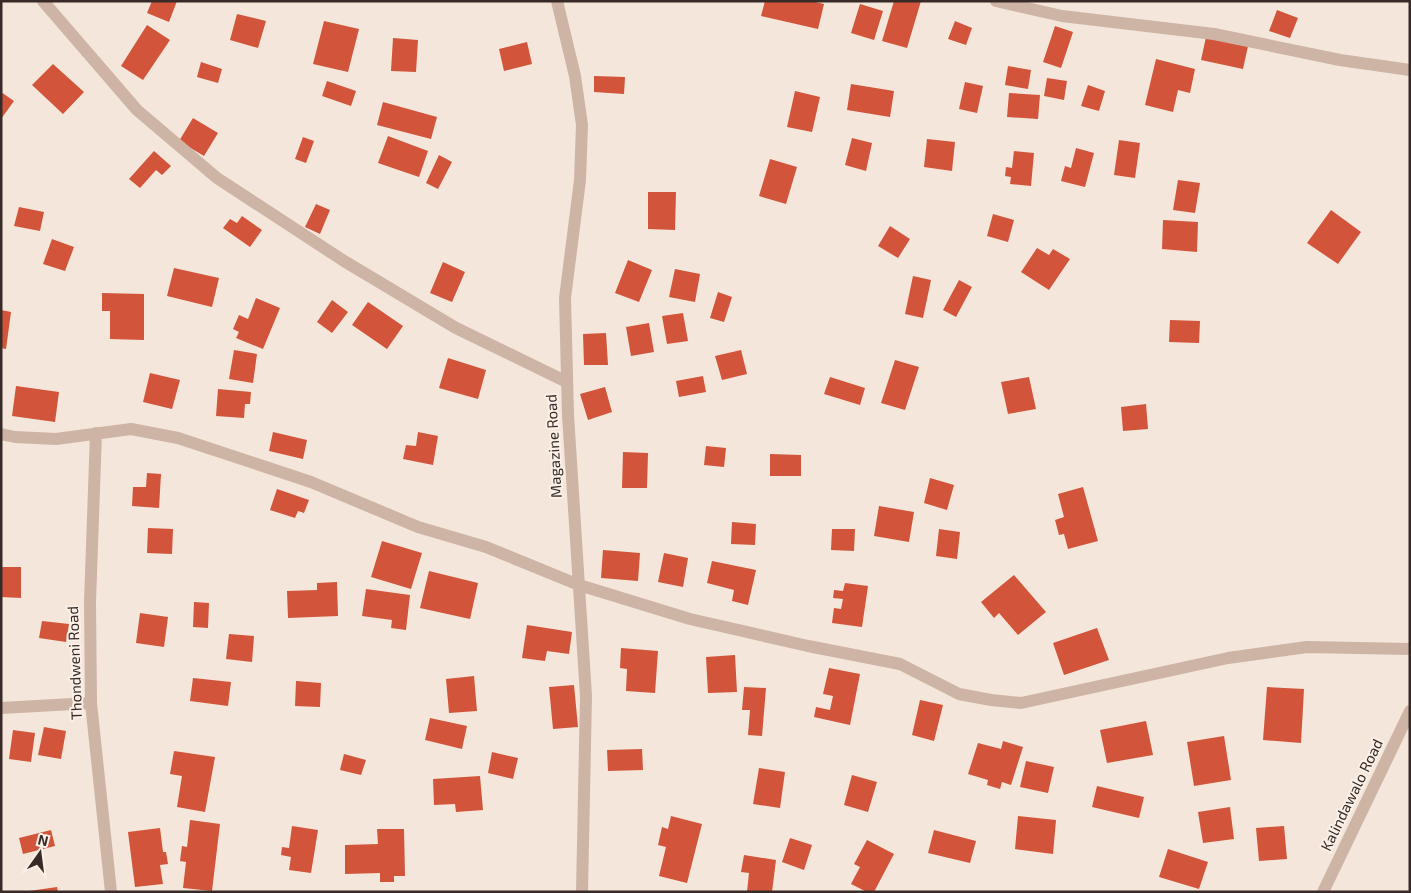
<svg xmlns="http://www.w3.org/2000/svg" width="1411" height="893" font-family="'Exo 2',sans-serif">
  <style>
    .building { fill: #d2543a }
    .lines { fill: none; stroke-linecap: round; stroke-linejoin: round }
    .minor { stroke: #ceb4a5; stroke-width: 12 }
    .tertiary { stroke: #ceb4a5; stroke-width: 12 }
    .labels { text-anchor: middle; stroke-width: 4; stroke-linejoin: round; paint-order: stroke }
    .street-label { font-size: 15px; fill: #382b27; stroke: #fbf0e7 }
  </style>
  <rect width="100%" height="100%" fill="#f4e6da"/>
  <path class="building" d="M152 1H177L169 22 147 13Z
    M765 1H811L824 4 818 29 761 16Z
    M894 1H921L907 48 882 41Z
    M860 4 883 11 874 40 851 33Z
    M1277 10 1298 18 1290 38 1269 31Z
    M237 14 266 21 258 48 230 40Z
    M324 21 359 29 348 72 313 64Z
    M955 21 972 28 966 45 948 39Z
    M147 25 170 40 143 80 121 66Z
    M1055 26 1073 32 1061 68 1043 62Z
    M1206 37 1248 46 1243 69 1201 60Z
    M393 38 418 40 416 72 391 71Z
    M527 42 532 64 504 71 499 49Z
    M1156 59 1195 69 1190 93 1178 90 1173 112 1145 105Z
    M201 62 222 69 218 83 197 77Z
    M53 64 84 92 63 114 32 85Z
    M1008 66 1031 70 1028 89 1005 85Z
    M594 76 625 77 624 94 594 92Z
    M1047 78 1067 81 1064 100 1044 96Z
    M327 81 356 91 351 106 322 96Z
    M965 82 983 86 977 113 959 109Z
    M851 84 894 91 890 117 847 110Z
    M1088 85 1105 91 1099 111 1081 106Z
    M795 91 820 97 812 132 787 127Z
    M1 92 14 101 1 119Z
    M1009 93 1040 95 1038 119 1007 117Z
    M383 102 437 117 431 139 377 125Z
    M193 118 218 133 204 156 179 141Z
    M388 136 428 151 419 177 378 163Z
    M303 137 314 141 306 163 295 159Z
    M852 138 872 143 866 171 845 165Z
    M927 139 955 142 952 171 924 167Z
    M1119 140 1140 143 1135 178 1114 175Z
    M1076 148 1094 153 1085 187 1061 181 1065 166 1071 168Z
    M154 151 171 166 162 175 156 170 140 188 129 179Z
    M1014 151 1034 153 1031 186 1010 184 1011 177 1005 176 1006 167 1012 168Z
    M439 155 452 162 438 189 426 183Z
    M770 159 797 167 786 204 759 196Z
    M1178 180 1200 183 1195 213 1173 210Z
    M648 192H676L675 230 648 229Z
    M316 204 330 210 320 234 305 227Z
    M19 207 44 212 40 231 14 226Z
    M1331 210 1361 232 1338 264 1307 243Z
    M993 214 1014 220 1008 242 987 236Z
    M242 216 262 230 250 247 223 228 230 219 237 223Z
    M1163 220 1198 222 1197 252 1162 249Z
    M890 226 910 239 898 258 878 246Z
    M52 239 74 247 65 271 43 264Z
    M1037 248 1049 255 1053 249 1070 259 1049 290 1021 272Z
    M628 260 652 270 639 302 615 293Z
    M443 262 465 272 452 302 430 293Z
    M174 268 219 278 212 307 167 296Z
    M675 269 700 274 695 302 669 297Z
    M913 276 931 280 923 318 905 314Z
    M959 280 972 287 956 317 943 310Z
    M718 292 732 297 724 322 710 318Z
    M102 293 144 294V340L110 339V311H102Z
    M256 298 280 308 263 349 236 338 239 332 233 329 239 315 248 319Z
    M332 300 348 312 332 333 317 322Z
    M368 302 403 326 387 349 352 325Z
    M1 310 11 312 6 349 1 348Z
    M683 313 688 341 667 344 662 316Z
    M1170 320 1200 321 1199 343 1169 342Z
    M649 323 654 352 631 356 626 327Z
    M606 333 608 365H584L583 334Z
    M234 350 257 354 253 383 229 379Z
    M741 350 747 374 722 380 715 356Z
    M448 358 486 370 478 399 439 388Z
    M895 360 919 367 905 410 881 403Z
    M150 373 180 380 172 409 143 402Z
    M703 376 706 392 679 397 676 381Z
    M830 377 865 388 860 405 824 394Z
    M1029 377 1036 409 1008 414 1001 382Z
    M16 386 59 392 55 422 12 416Z
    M605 387 612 412 588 420 580 394Z
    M218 389 251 392 250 404H245L244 418 216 416Z
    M1146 404 1148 429 1123 431 1121 407Z
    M273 432 307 440 303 459 269 451Z
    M418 432 438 436 433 465 403 459 406 445 416 446Z
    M706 446 726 448 724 467 704 465Z
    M623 452 648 453 647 488H622Z
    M770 454 801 455V476H770Z
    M147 473 161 474 159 508 132 506 133 487H146Z
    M930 478 954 485 947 510 924 503Z
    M1083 487 1098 541 1068 549 1064 534 1059 535 1055 520 1064 517 1058 494Z
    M277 489 309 500 304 513 298 511 295 518 270 510Z
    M879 506 914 512 909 542 874 536Z
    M732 522 756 524 755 545 731 544Z
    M148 528 173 529 172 554 147 553Z
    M832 529H855L854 551 831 550Z
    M939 529 960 532 957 559 936 556Z
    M382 541 422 553 411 589 371 577Z
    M603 550 640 553 638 581 601 578Z
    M664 553 688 558 683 587 658 582Z
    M712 561 756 570 748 605 732 601 734 590 707 583Z
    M1 567H21V598L1 597Z
    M429 571 478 583 470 619 420 608Z
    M1014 575 1046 612 1018 635 999 613 994 618 981 602Z
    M337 582 338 616 288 618 287 591 317 590V583Z
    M845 583 868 586 862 627 832 623 834 608 841 609 843 599 833 598 834 590 843 591Z
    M366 589 410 595 406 630 391 628 392 620 362 616Z
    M194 602 209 603 208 628 193 627Z
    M140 613 168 617 164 647 136 643Z
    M42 621 69 624 66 642 39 638Z
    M527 625 572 632 569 654 547 651 545 661 522 658Z
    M1097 628 1109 660 1064 675 1053 643Z
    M229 634 254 636 252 662 226 659Z
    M621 648 658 651 655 693 626 691 627 669 620 668Z
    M735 655 737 692 708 693 706 657Z
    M829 668 860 674 850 725 814 717 816 707 830 710 833 696 823 694Z
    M474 676 477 711 449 713 446 679Z
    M193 678 231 682 228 706 190 701Z
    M296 681 321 683 320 707 295 706Z
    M574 685 578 727 553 729 549 687Z
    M744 687 766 688 762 736 748 735 750 710H742Z
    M1267 687 1304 689 1301 743 1263 740Z
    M920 700 943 705 934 741 912 735Z
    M430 718 467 726 462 749 425 740Z
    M1146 721 1153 755 1107 763 1100 730Z
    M44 727 66 731 61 759 38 755Z
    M13 730 35 733 31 762 9 759Z
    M1224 736 1231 780 1194 786 1187 742Z
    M1003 741 1023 747 1011 785 1002 782 1000 789 987 785 988 780 968 774 978 743 1001 749Z
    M642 749 643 770 608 771 607 750Z
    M174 751 215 757 205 812 177 807 182 776 170 774Z
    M492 752 518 758 513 779 488 773Z
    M344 754 366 760 361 775 340 770Z
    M1026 761 1054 767 1048 793 1020 787Z
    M759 768 785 772 780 808 753 804Z
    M852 775 877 782 868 812 844 805Z
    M480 776 483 810 456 812 455 804 434 805 433 779Z
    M1097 786 1144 797 1139 818 1092 807Z
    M1230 807 1234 839 1203 843 1198 812Z
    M671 816 702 824 687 883 659 876 666 847 658 845 662 827 668 829Z
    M1018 816 1056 820 1053 854 1015 849Z
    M190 820 220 824 212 891 183 888 186 862 180 861 182 846 187 847Z
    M292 826 318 830 311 873 289 870 291 857 281 855 282 847 289 848Z
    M1284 826 1287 859 1259 861 1256 828Z
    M160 828 163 852H166L168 864 160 865 163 884 135 887 128 832Z
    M377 829H404L405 876H394V882H380V873L345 874V845L378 844Z
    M51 830 55 846 23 854 19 838Z
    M934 830 976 841 970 863 928 853Z
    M790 838 812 845 804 870 782 862Z
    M867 840 894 854 874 892H867L851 884 860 867 854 864Z
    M1168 849 1208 862 1199 889 1159 877Z
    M744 855 776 860 772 892H747L749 873 741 872Z
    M57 887 58 892H29V891Z"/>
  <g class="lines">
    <path class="minor" d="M43 1 137 110 217 178 344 261 456 328 567 382
      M557 1 575 76 582 125 580 180 565 298 568 415 586 696 582 892
      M996 1 1062 16 1214 34 1340 60 1410 70
      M96 433 90 602 91 703 111 892
      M1 434 15 437 56 439 131 429 178 438 311 482 418 527 486 547 579 585 690 619 808 646 900 664 959 694 991 700 1021 703 1228 658 1307 647 1410 649
      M1 708 91 703"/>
    <path class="tertiary" d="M1323 892 1410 711"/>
  </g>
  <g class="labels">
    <g class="street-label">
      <text transform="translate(554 446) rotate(-93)" y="5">Magazine Road</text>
      <text transform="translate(75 663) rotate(-92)" y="5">Thondweni Road</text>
      <text transform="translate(1352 795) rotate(-64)" y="5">Kalindawalo Road</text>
    </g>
  </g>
  <rect width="1411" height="893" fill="none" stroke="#382b27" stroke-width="5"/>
  <g transform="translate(40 853) rotate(14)" stroke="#fbf0e7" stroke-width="4" paint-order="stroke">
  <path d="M0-4L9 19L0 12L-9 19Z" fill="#382b27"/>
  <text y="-8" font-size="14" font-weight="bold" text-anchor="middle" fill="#382b27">N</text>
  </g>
</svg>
